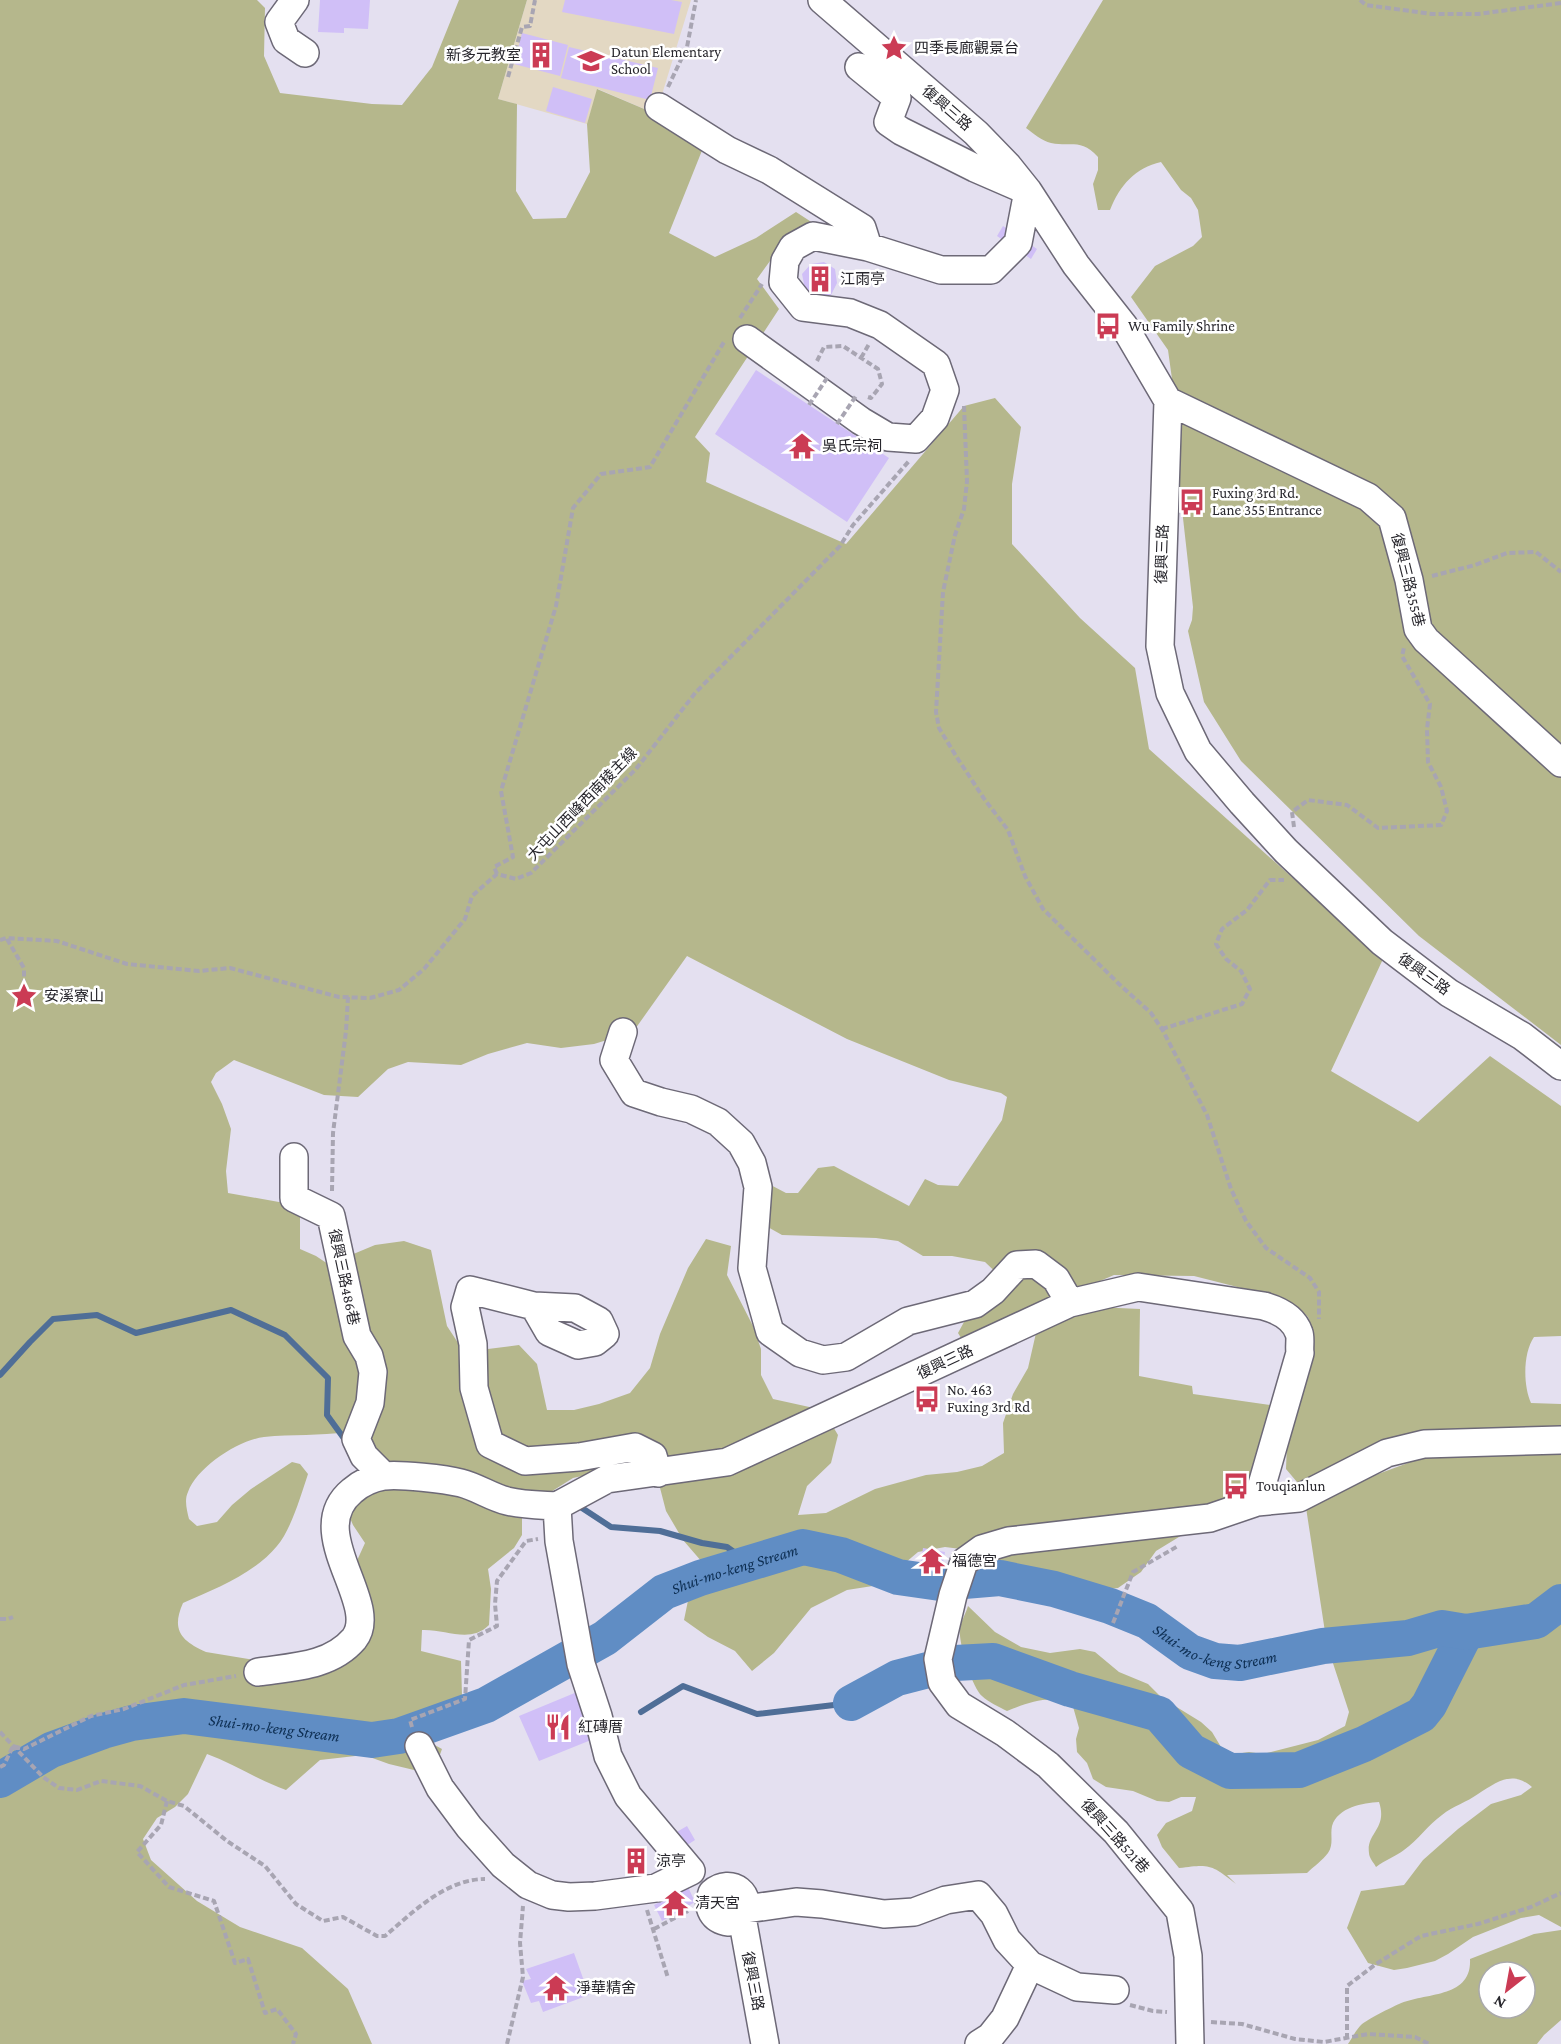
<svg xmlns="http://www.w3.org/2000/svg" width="1561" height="2044" font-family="'Crimson Pro','Noto Sans TC',serif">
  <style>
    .education { fill: #e3d8c3 }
    .green { fill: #b5b78c; fill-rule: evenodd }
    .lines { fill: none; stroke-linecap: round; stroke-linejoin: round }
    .stream { stroke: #4f6e97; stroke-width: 6 }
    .river { stroke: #608dc4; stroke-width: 36 }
    .building { fill: #d0bff7 }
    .minor-casing { stroke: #6d6977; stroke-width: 30 }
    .path { stroke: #a8a5b2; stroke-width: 4; stroke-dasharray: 6 3; stroke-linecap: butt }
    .minor { stroke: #fff; stroke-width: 27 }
    .path-bridge { stroke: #a8a5b2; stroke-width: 4; stroke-dasharray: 6 3; stroke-linecap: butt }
    .labels { text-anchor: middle; stroke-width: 5; stroke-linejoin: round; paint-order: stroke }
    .poi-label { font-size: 15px; fill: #28272d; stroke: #fff; text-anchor: start }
    .street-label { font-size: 15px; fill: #28272d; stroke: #fff }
    .water-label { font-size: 16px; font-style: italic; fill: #0d2e52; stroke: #fff }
  </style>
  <rect width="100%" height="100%" fill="#e4e0f0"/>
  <path class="education" d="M527 0H691L656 114 598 89 587 124 498 99Z"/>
  <path class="green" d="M0 0H257L265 8 264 56 280 93 372 104 402 105 432 67 459 0H527L498 99 517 104 516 191 533 219 566 218 590 172 587 124 597 89 656 114 705 143 669 233 715 257 756 238 796 212 816 225 783 243 757 279 779 309 695 437 710 453 706 482 846 544 964 406 995 398 1021 427 1012 484V544L1080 618 1135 668 1149 749 1383 959 1331 1071 1418 1122 1490 1056 1561 1106V1336L1534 1337C1523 1353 1523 1385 1531 1403L1561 1404V1430L1485 1435 1311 1483 1297 1482 1286 1469 1287 1443 1314 1333 1308 1317 1296 1306 1281 1298 1194 1276 1114 1275 1026 1313 964 1343 958 1333 964 1322 984 1308 1009 1285 985 1262 952 1256H923L898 1241 876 1238 782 1235 766 1226 765 1182 786 1193H798L818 1168 834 1166 909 1206 925 1179 938 1185 958 1186 1002 1120 1007 1097 1001 1093 949 1080 847 1039 687 956 633 1032 594 1044 561 1048 527 1043 488 1054 461 1065 408 1062 388 1069 358 1097 324 1095 234 1060 216 1073 211 1082 222 1104 231 1129 226 1171 228 1193 290 1204 300 1210V1249L316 1256 337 1270 363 1371V1396L347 1432C320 1436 292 1434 264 1437 239 1440 197 1467 188 1492 184 1500 187 1511 189 1519L197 1526 217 1522 232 1505 251 1489 292 1462 300 1464 308 1474C301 1495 291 1530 277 1546 254 1574 215 1589 183 1603 171 1630 181 1641 206 1652L321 1671 349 1654 355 1565 365 1543 353 1525 347 1511 365 1487 460 1488 522 1510V1535L514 1548 488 1569 491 1589 489 1625C470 1644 446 1629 422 1630L421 1651 461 1661 462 1696 406 1716 401 1722 403 1728 442 1749 437 1763 425 1771 414 1770 389 1764 364 1755 320 1760 286 1790C258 1780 234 1764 207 1754L188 1794 175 1807 157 1818 143 1839 151 1860 197 1901 240 1927 302 1948 348 1989 372 2044H0Z
    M1103 0H1561V1045L1419 936 1241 761 1204 702 1188 631 1192 620 1193 607 1174 438 1176 408 1168 350 1131 297 1155 266 1193 246 1202 237 1198 210 1191 198 1181 190 1161 162C1135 168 1120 185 1110 210H1098L1093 184 1098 170V157C1081 138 1072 147 1051 143 1042 141 1033 133 1026 128Z
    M706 1239 731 1246 727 1275 753 1326 761 1349V1375L773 1399 823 1410 838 1435 831 1463 807 1486 798 1515 826 1513 875 1489 926 1475 957 1472 982 1466 1004 1453 1003 1423 1013 1394 1028 1368 1036 1333 1064 1317 1096 1307 1140 1309 1139 1376 1192 1386 1193 1394 1270 1405 1274 1410 1251 1493 1156 1551 1141 1572 1118 1588 1093 1591 1050 1604 1011 1593 975 1569 977 1551 945 1547 918 1552 879 1585 847 1590 811 1608 774 1653 752 1671 735 1651 708 1637 684 1620 690 1591 702 1562 683 1540 666 1511 659 1484 600 1472 573 1478 538 1500 384 1465 364 1435 351 1255 375 1245 404 1241 431 1250 447 1326 464 1352 519 1345 537 1364 547 1410H574L599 1404 630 1393 650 1368 660 1334 688 1268Z
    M1561 1454V1927L1539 1915 1521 1918 1473 1937 1448 1954 1435 1961 1407 1968 1394 1970 1368 1963 1347 1928 1361 1891 1404 1885 1423 1860 1458 1829 1491 1804 1521 1795 1532 1787C1512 1770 1497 1782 1478 1794 1467 1802 1453 1806 1442 1815 1428 1825 1418 1840 1404 1850 1396 1856 1385 1860 1376 1867 1374 1863 1369 1858 1369 1853 1366 1833 1388 1829 1379 1802 1363 1803 1338 1807 1332 1826 1330 1835 1334 1844 1328 1853 1323 1860 1313 1867 1307 1873L1227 1875 1236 1884C1211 1864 1210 1864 1179 1868L1162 1847 1157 1835 1166 1823 1192 1811 1196 1797H1181L1169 1802 1157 1801 1133 1791 1106 1787 1093 1779 1087 1763 1077 1752 1076 1739 1079 1728 1072 1703C1049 1695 1029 1702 1007 1711 999 1707 988 1702 982 1696 972 1687 958 1642 960 1629 961 1621 966 1613 968 1606L995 1632 1021 1647 1050 1653 1080 1649 1095 1652 1119 1672 1148 1684 1162 1698 1201 1722 1212 1732 1221 1747 1235 1754 1249 1752 1263 1754 1318 1740 1345 1726 1349 1712 1327 1645 1305 1501 1416 1460 1430 1457Z
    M1561 1930V2020L1544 2035 1537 2044H1348C1352 2038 1356 2030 1361 2025 1368 2019 1390 2008 1399 2004 1425 1992 1472 1999 1470 1959L1534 1934ZM1489 1972H1525V2008H1489Z"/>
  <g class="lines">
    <path class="stream" d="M0 1375 30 1342 53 1319 97 1315 136 1333 231 1310 285 1335 328 1378 327 1415 348 1444
      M582 1508 611 1527 660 1531 702 1543 727 1547 748 1562
      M641 1712 683 1686 757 1714 851 1703"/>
    <g class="river">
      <path d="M851 1703 897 1678 955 1663 993 1661 1070 1689 1159 1714 1191 1751 1230 1771 1299 1770 1364 1744 1421 1715 1429 1705 1466 1632"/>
      <path id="s1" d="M0 1780 51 1750 103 1731 132 1723 184 1716 372 1740 399 1736 486 1705 605 1638 664 1592 700 1578 803 1547 841 1555 898 1577 940 1583 1000 1578 1054 1589 1110 1606 1147 1621 1190 1652 1215 1661 1240 1663 1323 1646 1408 1638 1442 1628 1466 1632 1536 1621 1561 1602"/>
    </g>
  </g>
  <path class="building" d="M320 0H370L368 29 344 28V33L318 32Z
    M565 0H671L682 2 674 34 562 12Z
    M522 33 568 45 560 76 514 64Z
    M569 47 658 68 650 100 561 78Z
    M553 87 592 99 585 123 546 111Z
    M1003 226 1037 249 1031 259 997 236Z
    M824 262 835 269 837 283 831 295 817 297 805 289 802 274 811 264Z
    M756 370 889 458 847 522 715 434Z
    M923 1548 945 1552 941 1573 920 1569Z
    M577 1692 596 1738 539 1761 519 1716Z
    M687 1826 695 1840 684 1847 675 1833Z
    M639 1852 646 1865 633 1871 627 1857Z
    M688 1887 695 1902 662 1921 654 1905Z
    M574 1953 589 1995 543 2012 539 2001 531 2003 522 1981 531 1979 526 1969Z"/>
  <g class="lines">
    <g class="minor-casing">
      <path id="minor" d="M295 0 279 22 286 40 305 53
        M822 0 976 133 1008 166 1028 191 1076 265 1124 326 1168 401 1160 646 1170 693 1198 751 1242 803 1286 851 1382 942 1449 993 1522 1036 1561 1066
        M659 107 727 150 769 170 862 228 868 247
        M747 339 861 421 888 437 916 439 935 418 945 390 936 364 880 325 850 313 803 307 783 282 785 261 793 247 813 236 868 247 941 270H991L1018 243 1028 191 975 168 901 131 888 122 897 98 859 67
        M1168 401 1368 497 1392 518 1409 580 1418 629 1426 640 1561 763
        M623 1032 614 1060 634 1093 661 1102 691 1109 718 1122 741 1143 752 1163 758 1187 752 1268 770 1332 800 1353 823 1360 846 1357 908 1321 975 1304 993 1291 1017 1265 1036 1264 1056 1279 1070 1303
        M294 1157V1198L331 1216 357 1336 369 1356 373 1372 370 1403 356 1439 364 1456 384 1476
        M534 1306 575 1308 599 1321 605 1334 595 1342 578 1345 549 1332 534 1306 470 1290 465 1307 473 1344 474 1388 490 1444 525 1461 579 1457 635 1447 653 1456 658 1473
        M258 1672C291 1667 330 1667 354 1639 382 1604 302 1532 352 1491 361 1483 372 1478 384 1476 400 1474 445 1479 461 1483 477 1487 491 1497 507 1501 523 1505 541 1505 557 1506
        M419 1746 440 1788 469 1827 503 1865 528 1885 552 1895 569 1897 595 1896 656 1888 691 1871 628 1796 608 1756 598 1716 581 1664 559 1541 557 1506 607 1479 727 1462 1070 1303 1138 1287 1264 1306C1278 1310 1294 1318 1299 1333 1301 1338 1299 1347 1300 1353L1257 1502
        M746 1909 796 1902 822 1904 884 1914 914 1912 946 1900 978 1895 994 1914 1007 1940 1030 1965 1077 1987 1115 1990
        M742 1917C755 1895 731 1876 712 1893 706 1908 713 1920 729 1922L742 1917 765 2044
        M979 2044 990 2037 1005 2018 1030 1965
        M1190 2044 1188 1956 1180 1911 1116 1832 1048 1765 1005 1733 959 1705 942 1682 938 1659 953 1595 964 1562 982 1549 1009 1541 1210 1518 1257 1502 1299 1498 1387 1453 1424 1444 1561 1440"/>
    </g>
    <path class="path" d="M1360 0 1366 5 1432 14H1478L1561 3
      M508 77 522 27 530 26 535 0
      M668 87 687 47 696 0
      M740 318 762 284
      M861 358 869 344
      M817 361 824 347 843 346 878 369 882 384 871 398 868 397
      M964 406 967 481 964 509 955 535 943 592 936 712 939 728 956 756 985 800 1008 830 1025 876 1043 909 1119 984 1151 1013 1162 1029 1207 1115 1231 1189 1246 1221 1266 1248 1310 1278 1319 1292V1319
      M1432 576 1475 565 1507 553 1536 552 1561 572
      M1294 827 1292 812 1308 800 1347 805 1378 828 1441 825 1447 811 1441 787 1428 762 1427 729 1430 704 1402 656 1404 648
      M497 874 494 867 513 857 501 791 556 606 573 508 601 474 650 467 724 342
      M7 939 24 968V996
      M0 940 6 938 57 941 127 964 199 971 230 968 339 997 370 998 399 990 424 969 465 919 472 896 497 874 516 879 531 873 636 769 696 692 840 546 853 525 909 461
      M1162 1029 1242 1004 1250 989 1241 971 1226 959 1216 944 1222 929 1247 910 1270 880H1284
      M332 1191 333 1133 346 1031 348 997
      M0 1619H8L13 1617
      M1113 1623 1133 1572 1178 1546
      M412 1727 410 1720 465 1699 469 1640 497 1626 495 1604 497 1581 526 1541 538 1539
      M0 1732 43 1777 59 1788 77 1790 101 1781 140 1786 167 1801 184 1806 227 1841 265 1866 296 1904 323 1921 343 1917 377 1936H385C413 1912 446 1879 485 1879
      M0 1767 4 1765 13 1746 24 1749 91 1716 124 1709 184 1685 236 1676
      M167 1801 161 1825 137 1852 169 1887 214 1901 235 1963 248 1959 265 2013 277 2009 296 2034 293 2044
      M647 1910 668 1978
      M654 1929 688 1911
      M1130 2005 1153 2011 1167 2012
      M1211 2022 1242 2024 1295 2039 1324 2042 1368 2034 1415 2037 1429 2044
      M1347 2039V1986L1376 1964 1421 1936 1478 1924 1531 1907 1561 1893
      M507 2044 523 1977 520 1943 523 1906"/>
    <use href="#minor" class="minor"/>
    <path class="path-bridge" d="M809 405 827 378
      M837 424 856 396"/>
  </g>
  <defs>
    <g id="sight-bare" transform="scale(2.07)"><path d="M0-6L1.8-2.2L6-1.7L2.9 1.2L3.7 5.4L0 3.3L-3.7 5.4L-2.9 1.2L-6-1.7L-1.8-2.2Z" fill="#cb3b54" stroke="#fff" stroke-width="2.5" paint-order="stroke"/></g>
    <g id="building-bare" transform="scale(2.07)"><path d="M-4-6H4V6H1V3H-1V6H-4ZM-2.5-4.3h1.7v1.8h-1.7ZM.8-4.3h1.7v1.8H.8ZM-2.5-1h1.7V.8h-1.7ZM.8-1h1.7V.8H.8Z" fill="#cb3b54" stroke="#fff" stroke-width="2.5" paint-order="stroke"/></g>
    <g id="school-bare" transform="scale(2.07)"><path d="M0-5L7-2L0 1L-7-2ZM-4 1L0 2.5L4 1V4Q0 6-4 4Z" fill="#cb3b54" stroke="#fff" stroke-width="2.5" paint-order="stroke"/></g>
    <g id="bus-bare" transform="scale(2.07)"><path d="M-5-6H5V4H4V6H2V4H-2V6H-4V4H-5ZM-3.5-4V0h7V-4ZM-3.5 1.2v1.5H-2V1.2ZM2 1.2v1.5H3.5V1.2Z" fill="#cb3b54" stroke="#fff" stroke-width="2.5" paint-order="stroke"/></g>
    <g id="temple-bare" transform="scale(2.07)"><path d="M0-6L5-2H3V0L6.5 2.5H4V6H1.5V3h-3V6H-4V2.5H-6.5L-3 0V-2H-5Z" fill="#cb3b54" stroke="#fff" stroke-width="2.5" paint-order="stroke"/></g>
    <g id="restaurant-bare" transform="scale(2.07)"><path d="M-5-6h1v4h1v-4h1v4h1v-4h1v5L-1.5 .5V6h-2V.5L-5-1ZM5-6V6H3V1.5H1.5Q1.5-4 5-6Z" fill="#cb3b54" stroke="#fff" stroke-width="2.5" paint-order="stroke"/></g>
  </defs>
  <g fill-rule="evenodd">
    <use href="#sight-bare" x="894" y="48"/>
    <use href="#building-bare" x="541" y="55"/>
    <use href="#school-bare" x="591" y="61"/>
    <use href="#building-bare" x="820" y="279"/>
    <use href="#bus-bare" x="1108" y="326"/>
    <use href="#temple-bare" x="802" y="446"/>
    <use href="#bus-bare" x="1192" y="502"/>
    <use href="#sight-bare" x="24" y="996"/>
    <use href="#bus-bare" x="927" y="1399"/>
    <use href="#bus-bare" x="1236" y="1486"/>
    <use href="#temple-bare" x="932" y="1561"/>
    <use href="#restaurant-bare" x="558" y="1727"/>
    <use href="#building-bare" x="636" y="1861"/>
    <use href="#temple-bare" x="675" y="1903"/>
    <use href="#temple-bare" x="556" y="1988"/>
  </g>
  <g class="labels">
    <g class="poi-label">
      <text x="914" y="53">四季長廊觀景台</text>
      <text x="611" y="57">Datun Elementary<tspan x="611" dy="17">School</tspan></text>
      <text x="521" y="60" text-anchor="end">新多元教室</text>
      <text x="840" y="284">江雨亭</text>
      <text x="1128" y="331">Wu Family Shrine</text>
      <text x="822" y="451">吳氏宗祠</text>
      <text x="1212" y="498">Fuxing 3rd Rd.<tspan x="1212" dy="17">Lane 355 Entrance</tspan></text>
      <text x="44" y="1001">安溪寮山</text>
      <text x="947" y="1395">No. 463<tspan x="947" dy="17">Fuxing 3rd Rd</tspan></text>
      <text x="1256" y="1491">Touqianlun</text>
      <text x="952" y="1566">福德宮</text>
      <text x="578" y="1732">紅磚厝</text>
      <text x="656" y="1866">涼亭</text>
      <text x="695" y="1908">清天宮</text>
      <text x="576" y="1993">淨華精舍</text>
    </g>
    <g class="street-label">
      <text transform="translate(947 108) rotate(41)" y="5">復興三路</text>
      <text transform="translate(1162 554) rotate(-88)" y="5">復興三路</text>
      <text transform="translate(1408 580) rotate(76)" y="5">復興三路355巷</text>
      <text transform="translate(582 804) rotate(-46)" y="5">大屯山西峰西南稜主線</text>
      <text transform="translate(1424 974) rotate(36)" y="5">復興三路</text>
      <text transform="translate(344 1277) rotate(78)" y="5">復興三路486巷</text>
      <text transform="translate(945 1362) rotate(-25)" y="5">復興三路</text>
      <text transform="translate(1115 1836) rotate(48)" y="5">復興三路521巷</text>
      <text transform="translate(753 1981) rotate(79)" y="5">復興三路</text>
    </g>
    <g class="water-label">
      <text dy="6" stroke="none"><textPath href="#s1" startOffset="792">Shui-mo-keng Stream</textPath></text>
      <text dy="6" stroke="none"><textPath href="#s1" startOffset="1296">Shui-mo-keng Stream</textPath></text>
      <text dy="6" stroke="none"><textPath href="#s1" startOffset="288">Shui-mo-keng Stream</textPath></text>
    </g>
  </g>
  <g transform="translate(1507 1990) rotate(211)"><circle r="28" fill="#ffffff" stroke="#a9a9ab" stroke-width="1.5"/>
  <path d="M0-4.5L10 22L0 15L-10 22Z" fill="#cb3b54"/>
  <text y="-9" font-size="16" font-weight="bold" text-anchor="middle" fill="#28272d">N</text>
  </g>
</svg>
